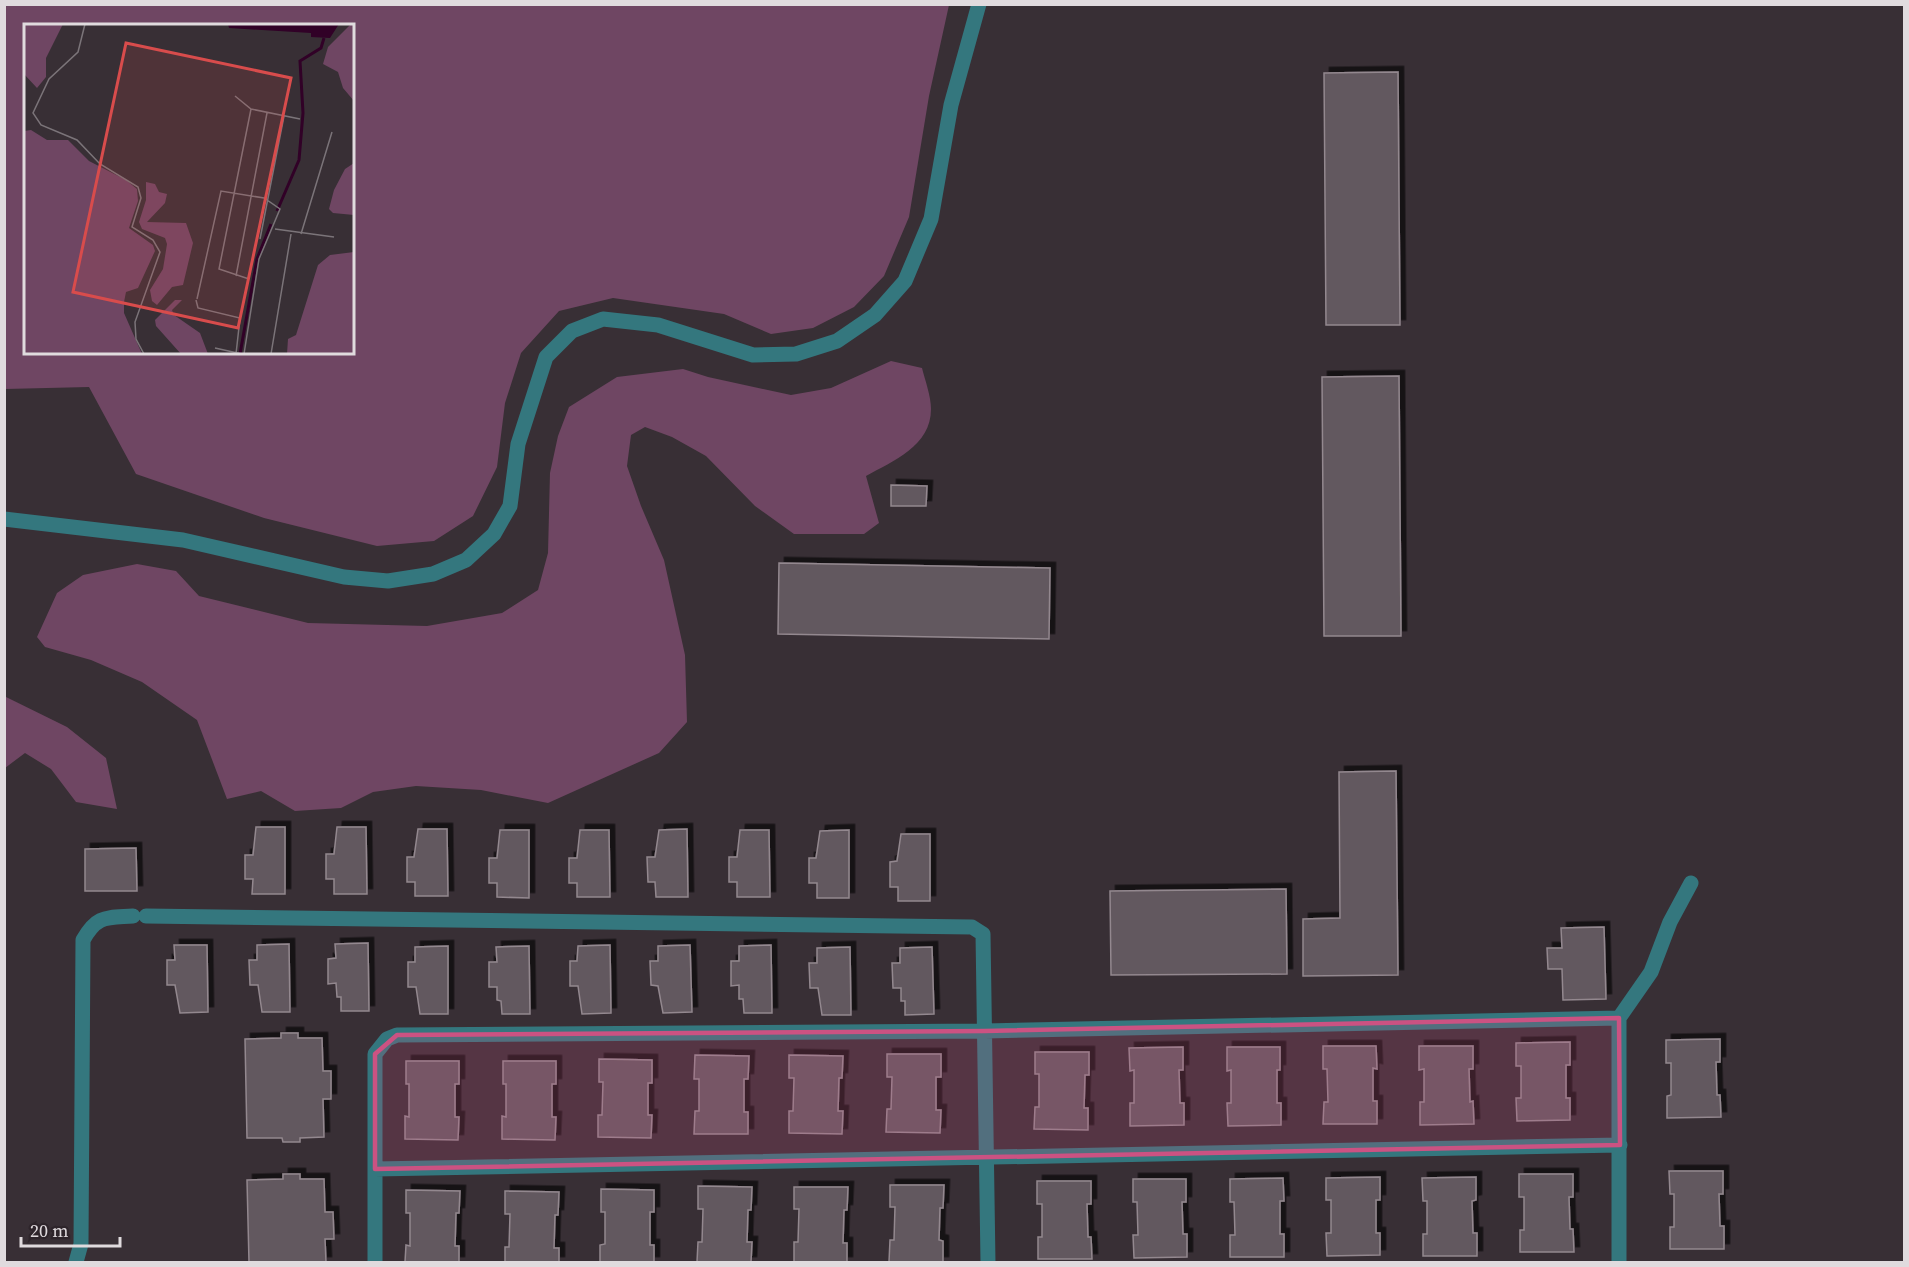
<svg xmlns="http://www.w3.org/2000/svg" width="1909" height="1267" font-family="'Source Serif 4',serif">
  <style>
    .green { fill: #6f4663; fill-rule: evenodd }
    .building { fill: #62585e; stroke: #93888f; stroke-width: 1.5; filter: url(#shadow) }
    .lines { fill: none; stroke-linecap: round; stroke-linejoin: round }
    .minor { stroke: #34777e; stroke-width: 15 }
    .marked { fill: #cb5282; fill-opacity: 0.2; stroke: #cb5282; stroke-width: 4.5; stroke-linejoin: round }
    .inset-river { fill: none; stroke: #310127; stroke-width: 3 }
    .inset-road { fill: none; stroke: #7b7479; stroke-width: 1.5 }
    .view { fill: #d84c4c; fill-opacity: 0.15; stroke: #d84c4c; stroke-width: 3 }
    .inset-edge { fill: none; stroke: #e0dbde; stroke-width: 3 }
  </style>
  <defs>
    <filter id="shadow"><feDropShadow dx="5.5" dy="-5.5" stdDeviation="0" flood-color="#0009"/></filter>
  </defs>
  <rect width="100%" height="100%" fill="#382f35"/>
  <path class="green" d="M5 4H949V5L929 96 909 217 884 276 854 307 813 328 771 334 724 314 613 298 559 311 521 353 505 403 497 467 473 516 434 541 377 546 264 518 136 474 89 387 5 389ZM26 26H352V352H26Z
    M891 361 922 368C925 380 931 396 931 409 931 446 893 461 866 476L879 523 864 534H794L755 506 706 456 672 437 645 427 631 435 627 466 641 506 664 560 685 655 687 722 659 753 548 803 481 790 416 786 373 792 341 808 295 811 261 791 227 799 197 720 142 682 91 660 45 647 37 637 57 593 83 575 137 564 176 571 199 596 308 623 427 626 502 613 538 590 548 553 550 473 558 436 569 407 617 377 683 369 708 377 791 395 831 388Z
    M4 696 67 727 106 758 117 809 76 802 51 769 25 753 5 768Z"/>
  <path class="building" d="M1398 72 1400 325H1326L1324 73Z
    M1399 376 1401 636H1324L1322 377Z
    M891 485 927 486 926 506H891Z
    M779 563 1050 568 1049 639 778 634Z
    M1396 771 1398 975 1303 976V919L1340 918 1339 772Z
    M256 827H285V894H252L253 879H245V855H253Z
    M337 827H366L367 894H334V879H326V854H334Z
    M418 829H447L448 896H415V882H407V857H414Z
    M687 829 688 897H656L655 882H648L647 857H655L659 830Z
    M500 830H529V898L497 897V883H489V858H497Z
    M580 830H609L610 897H577V883H569V858H577Z
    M740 830H769L770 897H737V882H729V857H737Z
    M849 830V898H817V883H809V858H816L820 831Z
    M901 834H930V901H898V887H890V862L897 861Z
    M136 848 137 891H85V849Z
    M1286 889 1287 974 1111 975 1110 891Z
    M1604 927 1606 999 1563 1000 1562 969H1548L1547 948H1562L1561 928Z
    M368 943 369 1011H341V997H337L336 983 328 984V959L336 958 335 944Z
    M289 944 290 1012H262L258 985H250L249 960H257V945Z
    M174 945H207L208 1012 180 1013 175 985H167V960H175Z
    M610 945 611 1013 582 1014 578 986H570V961H577L578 946Z
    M690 945 692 1012 663 1013 658 986 651 985 650 961H658V946Z
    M771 945 772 1013H744L743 999H739V985L731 986V961H739V946Z
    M448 946V1014H420L416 987H408V962H415V947Z
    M529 946 530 1014H502L501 1001 497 1000V987H489V962H497L496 947Z
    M850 947 851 1015H822L818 988H810L809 963H817V948Z
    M932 947 934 1014 905 1015V1001H901V988H893L892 963H900V948Z
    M281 1033H298V1038H322L323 1071H331V1099H323L324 1137 300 1138V1142H283L282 1138H247L245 1039 281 1038Z
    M1720 1039V1062H1716L1717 1095H1720L1721 1117 1667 1118V1096L1671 1095V1063H1666V1040Z
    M1570 1042V1065H1566V1098H1570V1120L1517 1121 1516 1098H1521V1066H1516V1043Z
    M1323 1046H1376L1377 1069 1373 1068V1101H1377V1124H1323L1324 1102H1328L1327 1069H1323Z
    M1419 1046H1473V1069H1469L1470 1102 1473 1101 1474 1124 1420 1125V1102H1424V1069L1419 1070Z
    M1183 1047V1070H1179L1180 1103H1184V1125L1130 1126V1103H1134V1070L1130 1071 1129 1048Z
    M1227 1047H1280V1070H1277V1103H1281V1125L1228 1126 1227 1103H1231V1070L1227 1071Z
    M1035 1052H1089V1075H1085L1084 1108H1088V1130L1034 1129 1035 1107H1039V1074H1035Z
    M887 1054H941V1077H936V1110H941L940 1133 886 1132 887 1109H891L892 1077H887Z
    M695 1055 749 1056 748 1079H744V1112H748V1134H694L695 1111H699V1079H694Z
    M789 1055 843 1056 842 1078H839L838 1111H843L842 1134 789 1133V1111H793L794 1078H789Z
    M599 1059 652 1060V1083H648V1115H652L651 1138 598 1137V1115H602L603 1082H599Z
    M406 1061H459V1084H455V1117H459L458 1140 405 1139V1116L409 1117V1084H406Z
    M503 1061H556V1084H552V1117H556L555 1140 502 1139V1116L506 1117V1084H503Z
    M1669 1171H1723V1194H1719L1720 1226H1724V1249H1670V1227H1674V1194H1670Z
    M283 1174H300V1179H324L325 1212H333L334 1239H325L326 1262H249L247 1180 283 1179Z
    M1519 1174H1573V1197H1569L1570 1229H1573L1574 1252H1520V1230H1524V1197H1519Z
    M1380 1177V1200H1376V1233H1380V1255L1327 1256 1326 1233H1331V1200H1326V1178Z
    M1476 1177V1200L1472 1201 1473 1233H1477V1256H1423V1234H1427V1201H1423L1422 1178Z
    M1283 1178 1284 1201H1280V1234H1284V1257H1230V1235H1235L1234 1202H1230V1179Z
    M1133 1179H1186V1202H1182L1183 1234H1187V1257L1134 1258 1133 1235H1138L1137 1202H1133Z
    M1037 1181H1091V1204H1087L1088 1237H1091L1092 1259H1038V1237H1042V1204H1037Z
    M890 1185H944L943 1208H940L939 1240 943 1241V1262H889L890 1240H894L895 1207H890Z
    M698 1186 752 1187 751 1210H748L747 1242H752L751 1262H697L698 1242H702L703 1209H698Z
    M794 1187H848L847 1210H844L843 1243H847V1262H794V1242H798L799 1209H794Z
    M601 1189 654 1190V1212H650V1245H654V1262H600V1245L605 1244V1212H601Z
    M406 1190 460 1191 459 1213H456L455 1246H459V1262H405L406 1245 410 1246V1213H406Z
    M505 1191 559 1192 558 1215H555L554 1248H559V1262H505V1247H509L510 1214H505Z"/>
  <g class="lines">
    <path class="minor" d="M4 519 183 540 344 577 388 581 433 574 466 560 494 534 510 506 518 444 546 357 572 331 603 319 658 325 753 355 796 354 837 341 875 315 905 281 931 219 951 105 979 4
      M146 916 972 927 983 934 988 1262
      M375 1169 1620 1145
      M76 1262 81 1244 83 940C97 915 106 918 133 916
      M375 1262V1054L387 1039 397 1035 985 1031 1619 1018
      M1619 1262V1018L1651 972 1670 922 1691 883"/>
  </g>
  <path class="marked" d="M1619 1018 1620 1145 375 1169V1054L397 1035 985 1031Z"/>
  <g transform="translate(24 24)">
    <rect width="330" height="330" fill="#382f35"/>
    <path d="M0 0H39L22 34V53L13 64 0 50ZM327 0H330V77L319 64 314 48 299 40 304 23ZM7 106 23 116H44L65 137 102 156 113 165 114 177 105 204 129 221 131 227 114 264 102 268 100 278V289L118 330H0V107ZM330 139V191L309 189 305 185 310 166 321 145ZM122 158 131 160 135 168 143 170 141 179 123 198 162 199 169 219 159 261 148 263 133 281 128 277 126 266 139 245 143 220 141 214 118 205 115 198 122 176ZM330 228V330H263L264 315 272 311 294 241 306 231ZM151 276H158L148 286 150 291 176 309 184 330H157L132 302 131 296Z" fill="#6f4663"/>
    <path d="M204 0H315L306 14 287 13V9L205 4Z" fill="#310127"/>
    <path class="inset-river" d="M253 187 275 136 279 89 276 37 297 24 300 14M216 330 233 235 247 200"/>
    <path class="inset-road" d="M61 0 54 28 25 55 9 89 17 101 53 116 76 140 114 163 117 174 108 203 129 216 136 228 111 298 112 315 120 330M211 72 227 85 276 95M251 205 310 213M277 210 308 108M236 215 260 92M212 252 243 89M225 255 195 245 227 85M173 275 197 167 240 174 256 185 235 235 220 330M172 276 174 284 216 294 212 330M191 324 218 330M247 330 267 210"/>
    <path class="view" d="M102 19 267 54 214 304 49 268Z"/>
    <rect width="330" height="330" class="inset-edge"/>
  </g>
  <rect width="1909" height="1267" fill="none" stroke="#e0dbde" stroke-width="12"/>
  <path d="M21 1237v9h99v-9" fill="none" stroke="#e0dbde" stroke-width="3"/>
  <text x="30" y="1237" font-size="18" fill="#e0dbde" stroke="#2e252b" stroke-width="4.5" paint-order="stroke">20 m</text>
</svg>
